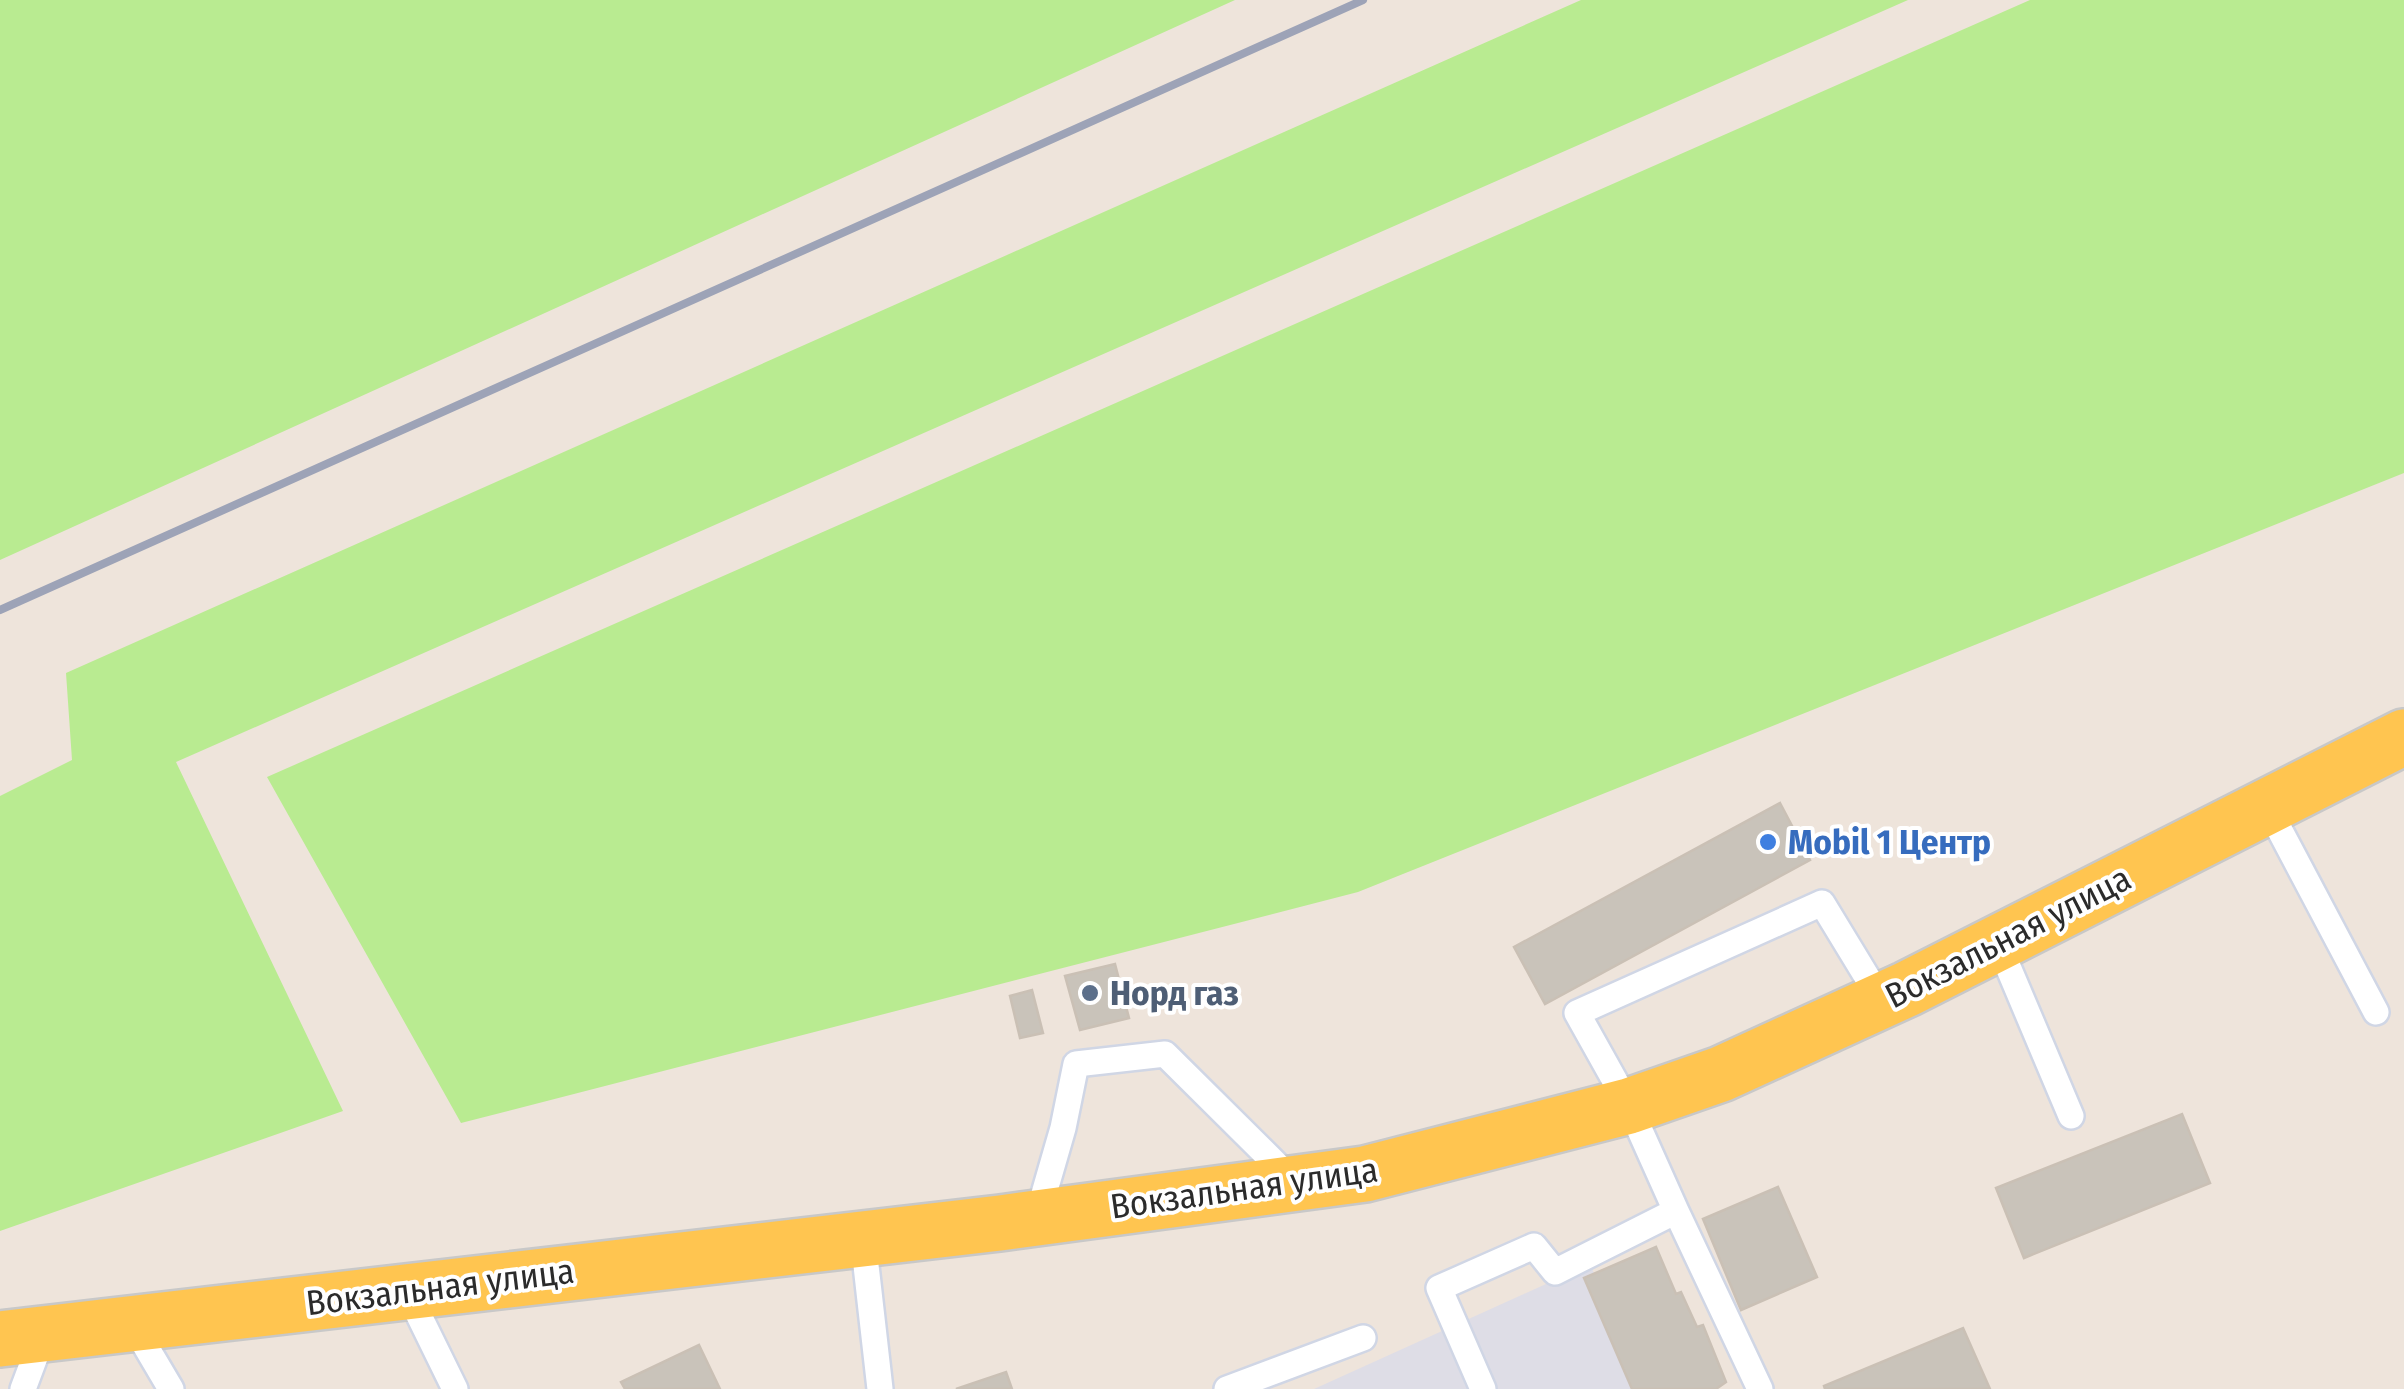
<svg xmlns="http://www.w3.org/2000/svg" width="2404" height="1389" font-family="'Fira Sans Condensed',sans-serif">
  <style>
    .industrial { fill: #dedde6 }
    .green { fill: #b9eb91 }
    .building { fill: #c9c3ba; stroke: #cac0b5; stroke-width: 2.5 }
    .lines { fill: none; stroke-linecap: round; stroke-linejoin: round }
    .lane-casing { stroke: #d0d6e5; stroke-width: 30 }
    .primary-casing { stroke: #c8c8c8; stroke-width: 60 }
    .lane { stroke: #fff; stroke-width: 25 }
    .primary { stroke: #ffc550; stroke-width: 55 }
    .rail { stroke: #9da3b7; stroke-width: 8 }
    .shop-dot { fill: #3f7fe0; stroke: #fff; stroke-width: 4 }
    .service-dot { fill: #5c6f8a; stroke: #fff; stroke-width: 4 }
    .labels { text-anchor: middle; stroke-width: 8; stroke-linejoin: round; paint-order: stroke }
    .shop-label { font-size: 35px; font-weight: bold; fill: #366cbe; stroke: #fff; text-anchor: start }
    .street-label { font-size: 35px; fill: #2b2b2b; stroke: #fff }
    .service-label { font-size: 35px; font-weight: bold; fill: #4e5e75; stroke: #fff; text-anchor: start }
  </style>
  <rect width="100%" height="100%" fill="#eee4db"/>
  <path class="industrial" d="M1590 1264 1645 1389H1314Z"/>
  <path class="green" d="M0 0H1235L0 560Z
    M1581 0H1908L176 762 343 1111 0 1231V796L72 760 66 673Z
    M2030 0H2404V473L1358 892 461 1123 267 777Z"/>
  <path class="building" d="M1780 803 1810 860 1545 1004 1514 947Z
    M1115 964 1129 1018 1080 1030 1065 976Z
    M1032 990 1043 1033 1020 1038 1010 996Z
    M2182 1114 2210 1183 2024 1258 1996 1188Z
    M1778 1187 1817 1277 1741 1310 1703 1219Z
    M1656 1247 1676 1294 1681 1292 1697 1327 1703 1325 1726 1382 1716 1389H1632L1584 1278Z
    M1963 1328 1990 1389H1825L1824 1386Z
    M699 1345 720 1389H625L621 1382Z
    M1006 1372 1012 1389H956Z"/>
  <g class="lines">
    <g class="lane-casing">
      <path id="lane" d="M2267 806 2376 1012
        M1998 943 2071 1116
        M1676 1211 1760 1389
        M1037 1218 1063 1128 1076 1064 1165 1054 1295 1183
        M863 1239 880 1389
        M407 1291 455 1389
        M132 1323 171 1389
        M23 1389 44 1333
        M1227 1389 1363 1338
        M1483 1389 1439 1288 1534 1246 1555 1272 1676 1211 1629 1106 1577 1013 1822 903 1881 1000"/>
    </g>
    <g class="primary-casing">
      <path id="primary" d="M0 1339 1000 1223 1365 1174 1629 1106 1721 1074 1907 989 2404 737"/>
    </g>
    <use href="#lane" class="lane"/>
    <use href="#primary" class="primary"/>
    <path class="rail" d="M0 610 1363 0"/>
  </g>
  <circle class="shop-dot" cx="1768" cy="842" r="10"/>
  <circle class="service-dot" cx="1090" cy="993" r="10"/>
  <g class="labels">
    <g class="shop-label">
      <text x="1788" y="854">Mobil 1 Центр</text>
    </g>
    <g class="street-label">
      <text transform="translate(2008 937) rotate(-27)" y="12">Вокзальная улица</text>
      <text transform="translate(1244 1188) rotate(-8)" y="12">Вокзальная улица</text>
      <text transform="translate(440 1287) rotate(-7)" y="12">Вокзальная улица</text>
    </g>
    <g class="service-label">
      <text x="1110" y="1005">Норд газ</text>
    </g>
  </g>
</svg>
